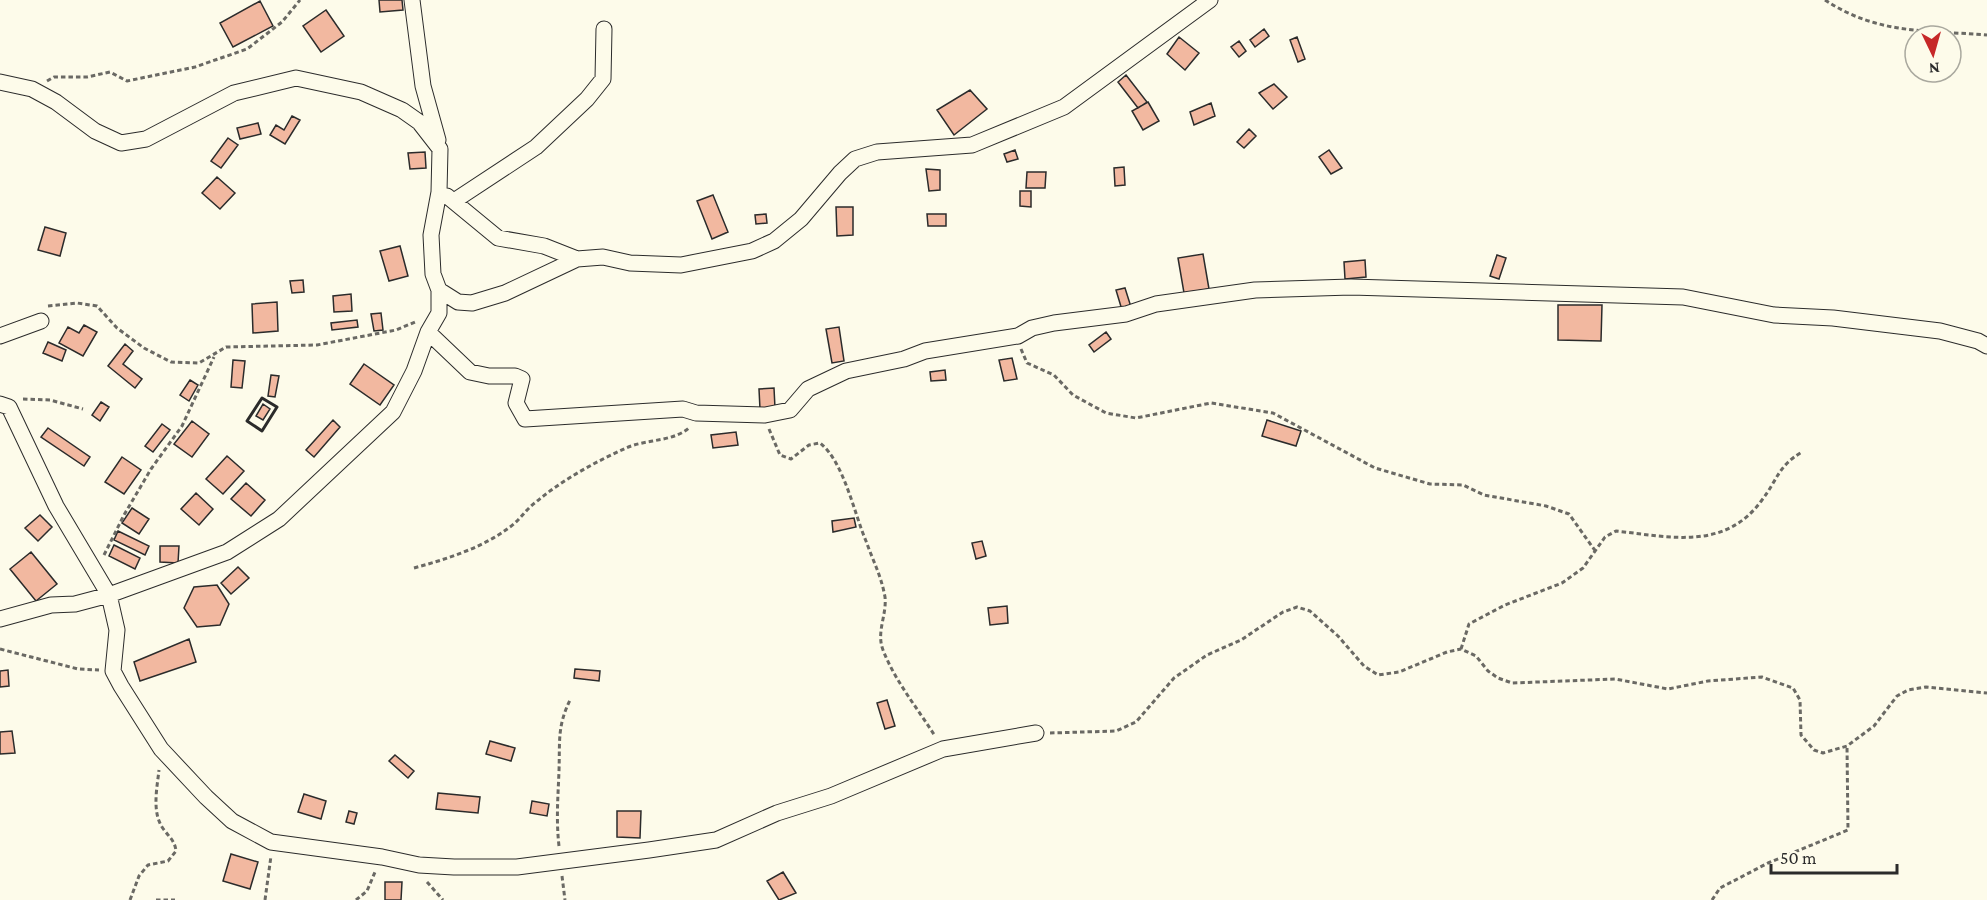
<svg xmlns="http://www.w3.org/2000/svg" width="1987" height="900" font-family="'Crimson Pro',serif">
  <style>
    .building { fill: #f2b8a0; stroke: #2b2b2b; stroke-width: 1.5 }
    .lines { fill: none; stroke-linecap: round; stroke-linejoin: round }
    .street-casing { stroke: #2b2b2b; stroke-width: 17 }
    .path { stroke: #6a6964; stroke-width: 3; stroke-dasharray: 4.5 3; stroke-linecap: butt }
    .street { stroke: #fdfbea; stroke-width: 15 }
    .wall { stroke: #2b2b2b; stroke-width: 3 }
  </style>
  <rect width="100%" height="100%" fill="#fdfbea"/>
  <path class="building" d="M379 0H402L403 10 380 12Z
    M260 1 273 26 233 47 220 23Z
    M326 10 344 36 321 52 303 26Z
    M1264 29 1269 36 1255 47 1250 40Z
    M1179 37 1199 53 1185 70 1167 54Z
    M1297 37 1305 59 1298 62 1290 40Z
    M1239 41 1246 51 1239 57 1231 47Z
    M1126 75 1147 102 1138 108 1118 82Z
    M1274 84 1287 97 1273 109 1259 93Z
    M970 90 987 109 954 135 937 110Z
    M1148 102 1159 121 1143 130 1132 111Z
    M1211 103 1215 116 1194 125 1190 112Z
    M292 116 300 120 285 144 270 135 276 125 284 130Z
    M258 123 261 134 240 139 237 128Z
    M1249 129 1256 136 1244 148 1237 142Z
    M228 138 238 145 221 168 211 161Z
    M1015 150 1018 159 1007 162 1004 154Z
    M1329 150 1342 168 1331 174 1319 157Z
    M425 152 426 168 410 169 408 153Z
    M1124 167 1125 185 1115 186 1114 168Z
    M926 169 940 170V190L929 191Z
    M1027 172H1046L1045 188H1026Z
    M217 177 235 193 220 209 202 193Z
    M1020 191H1031V207L1020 206Z
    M713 195 728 232 712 239 697 201Z
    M836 207H853V235L837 236Z
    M766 214 767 223 756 224 755 215Z
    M927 214H946V226H928Z
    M45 227 66 233 60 256 38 250Z
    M400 246 408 276 389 281 380 251Z
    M1203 254 1209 289 1184 293 1178 258Z
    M1497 255 1506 258 1499 279 1490 276Z
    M1365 260 1366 277 1345 279 1344 262Z
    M303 280 304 292 292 293 290 281Z
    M1125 288 1131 307 1122 310 1116 290Z
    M351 294 352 311 334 312 333 296Z
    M277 302 278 331 253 333 252 304Z
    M1558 305H1602L1601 341 1558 340Z
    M381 313 383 330 374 331 371 314Z
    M357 320 358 327 332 330 331 323Z
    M84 325 97 332 83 356 59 343 68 327 79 333Z
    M839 327 844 361 832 363 826 329Z
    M1106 332 1111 339 1094 352 1089 345Z
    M48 342 66 350 62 361 43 353Z
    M125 344 133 351 123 364 142 379 135 388 108 366Z
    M1012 358 1017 379 1004 381 999 360Z
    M233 360 245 361 242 388 231 387Z
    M364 364 394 385 380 405 350 384Z
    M945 370 946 380 931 381 930 372Z
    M271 375 279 376 275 397 268 396Z
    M190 380 198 385 189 401 180 395Z
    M774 388 775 408 760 409 759 389Z
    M101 402 109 407 100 421 92 415Z
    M263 404 270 409 263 420 256 416Z
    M333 420 340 427 314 457 306 450Z
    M1267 420 1301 431 1296 446 1262 436Z
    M192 421 209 434 192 457 174 444Z
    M162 424 170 430 153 452 145 446Z
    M48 428 90 457 84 466 41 437Z
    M736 432 738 445 713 448 711 435Z
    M227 456 244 471 223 494 206 479Z
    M122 457 141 470 124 494 105 482Z
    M246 483 265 500 251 516 231 499Z
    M196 493 213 509 199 525 181 509Z
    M132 508 149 519 139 534 122 523Z
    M40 515 52 527 38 541 25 528Z
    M854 518 856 527 833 532 832 521Z
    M118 531 149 546 145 555 114 540Z
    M982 541 986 556 976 559 972 543Z
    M114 545 140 558 135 569 109 556Z
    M160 546H179L178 563 160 562Z
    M31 552 57 584 36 601 10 569Z
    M238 567 249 578 231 594 221 583Z
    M217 585 229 604 220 625 197 627 184 608 194 587Z
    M1007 606 1008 623 990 625 988 608Z
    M189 639 196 662 140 681 134 662Z
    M575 669 600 671 599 681 574 678Z
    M8 670 9 686 0 687V671Z
    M887 700 895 726 885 729 877 703Z
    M12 731 15 753 0 754V732Z
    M490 741 515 748 511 761 486 754Z
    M395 755 414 771 408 778 389 761Z
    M438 793 480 797 478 813 436 809Z
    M304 794 326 801 321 819 298 812Z
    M532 801 549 804 547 816 530 813Z
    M349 811 357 813 354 824 346 822Z
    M617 811H641L640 838 617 837Z
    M231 854 258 862 250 889 223 881Z
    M783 872 796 893 779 900 767 881Z
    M385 882H402L401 900H385Z"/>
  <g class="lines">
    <g class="street-casing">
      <path id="street" d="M412 0 423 86 438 140
        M0 82 32 89 56 102 95 131 121 143 146 139 234 93 296 78 361 92 402 110 419 122 440 149 439 192 431 235 433 274 439 290 458 302 472 303 505 293 577 259 603 257 630 263 681 265 752 251 774 241 801 219 840 173 855 159 877 152 972 145 1064 107 1210 0
        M447 196 498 238 544 246 577 259
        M454 201 536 147 587 99 603 79 604 29
        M428 332 470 372 489 376H515L522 379 516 403 525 419 683 409 696 413 765 415 790 410 808 389 846 371 904 359 925 351 1018 336 1032 328 1054 323 1126 314 1156 304 1255 290 1351 287 1683 297 1774 315 1833 318 1940 331 1978 341 1987 346
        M0 336 41 321
        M0 404 9 407 56 506 109 595 117 630 113 671 121 686 161 749 206 797 232 821 271 842 382 857 419 865 454 867H517L649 850 716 840 777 813 831 796 943 749 1036 733
        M0 619 51 605 75 604 109 595 227 552 279 519 393 412 414 371 428 332 439 313V290"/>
    </g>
    <path class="path" d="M1825 0C1878 35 1927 30 1987 35
      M47 81 54 77H87L110 72 127 81 195 67 247 49 282 22 300 0
      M48 306 77 303 97 306 117 328 144 348 171 362 199 363 226 347 317 345 396 330 415 322
      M1021 349 1027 363 1054 375 1073 395 1106 413 1136 418 1211 403 1273 413 1375 468 1430 484 1463 485 1484 495 1546 506 1569 514 1596 552
      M23 399 50 400 83 409
      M769 429 780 455 791 459 809 445 820 443C844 462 854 513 866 541 873 561 881 575 885 597 887 615 876 632 883 650 895 681 918 709 935 736
      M104 555 124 515 151 469 182 426 214 357
      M414 568C447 559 482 548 510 527 520 520 526 509 536 502 562 480 595 462 626 448 646 439 674 442 690 427
      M0 649 78 669 99 670
      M1461 649 1469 624 1505 605 1562 583 1583 568 1605 537 1616 531C1671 537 1725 551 1762 500 1778 479 1778 466 1802 452
      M1050 733 1116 731 1136 722 1174 678 1207 655 1241 640 1283 612 1297 607 1310 611 1338 636 1364 666 1378 675 1399 672 1447 652 1461 649 1476 656 1488 671 1498 678 1512 683 1615 679 1668 689 1708 681 1762 677 1793 688 1800 700 1801 735 1814 750 1823 753 1847 746 1874 726 1897 696 1908 690 1926 687 1987 693
      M559 846C556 820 558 797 559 771 560 740 557 726 571 698
      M562 876 565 900
      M427 882 443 900
      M130 900 139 876 148 865 168 861 176 851C175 840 167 835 162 827 152 811 157 788 159 770
      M156 900H175
      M265 900 271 856
      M356 900 367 891 375 872
      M1712 900 1720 888 1768 863 1848 830 1847 746"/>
    <use href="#street" class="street"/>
    <path class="wall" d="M262 398 277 407 262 431 247 421Z"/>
  </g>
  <g transform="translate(1933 54) rotate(175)"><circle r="28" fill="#fdfbea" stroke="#a9a89e" stroke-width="1.5"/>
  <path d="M0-4.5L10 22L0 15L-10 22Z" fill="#c62828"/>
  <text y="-9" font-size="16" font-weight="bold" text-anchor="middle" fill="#2b2b2b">N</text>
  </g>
  <path d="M1771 864v9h126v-9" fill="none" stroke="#2b2b2b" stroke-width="3"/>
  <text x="1780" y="864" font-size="18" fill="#2b2b2b" stroke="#fdfbea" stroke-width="4.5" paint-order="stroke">50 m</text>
</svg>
